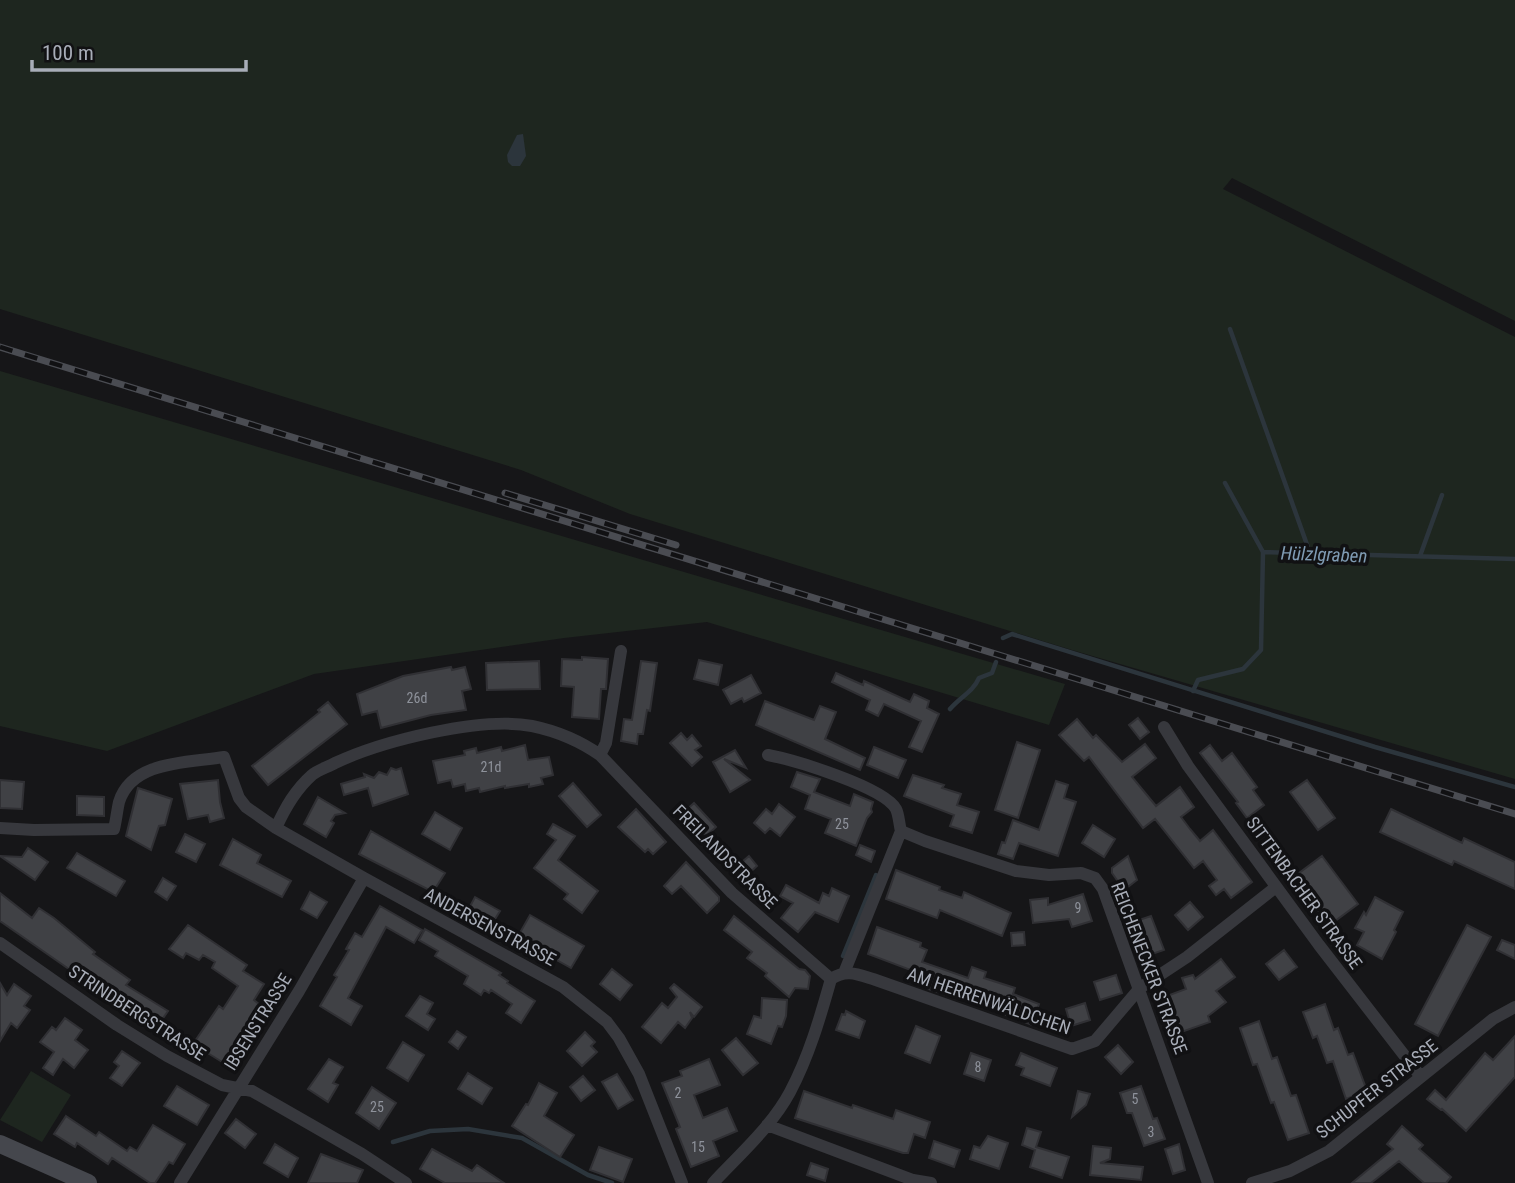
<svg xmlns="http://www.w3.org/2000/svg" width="1515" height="1183" font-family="'Roboto Condensed',sans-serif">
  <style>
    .green { fill: #1e261f }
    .water { fill: #2c353c }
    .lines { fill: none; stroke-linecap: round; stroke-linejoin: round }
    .stream { stroke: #2c353c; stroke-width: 4.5 }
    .building { fill: #404145; stroke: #303034; stroke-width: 2 }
    .street { stroke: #37383d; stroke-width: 12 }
    .secondary { stroke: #45474d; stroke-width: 18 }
    .rail-casing { stroke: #4a4c52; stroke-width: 7 }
    .rail { stroke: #111113; stroke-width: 4.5; stroke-dasharray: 13; stroke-linecap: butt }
    .labels { text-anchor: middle; stroke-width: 7; stroke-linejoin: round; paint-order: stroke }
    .number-label { font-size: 14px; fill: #8e929b }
    .street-label { font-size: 18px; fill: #a8adb8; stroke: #111113 }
    .water-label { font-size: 19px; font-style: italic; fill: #7f9bb3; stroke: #111113 }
  </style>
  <rect width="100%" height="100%" fill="#161618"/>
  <path class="green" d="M0 0H1515V321L1232 178 1223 189 1515 337V779L1072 650 630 514 521 470 0 309Z
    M0 371 1065 684 1049 725 707 622 564 638 314 674 107 751 0 726Z
    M31 1071 71 1095 42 1142 0 1120Z"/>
  <path class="water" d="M523 134 526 156 520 166H512L508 162 507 155 517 135Z"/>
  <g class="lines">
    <path class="stream" d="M1230 329 1310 553
      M1225 483 1263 552
      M1420 556 1442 495
      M1003 638 1012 634 1375 747 1515 787
      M1193 691 1198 680 1243 669 1261 650 1263 552 1515 559
      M950 709C960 697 973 692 979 678L992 673 996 662
      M843 956 876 875
      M393 1142 430 1131 468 1129 522 1138 588 1175 612 1183"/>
  </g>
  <path class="building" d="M582 657 608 659 606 689H601L599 719 572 717 574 687 561 686 562 659 582 660Z
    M699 660 722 665 718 685 694 679Z
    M539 661 540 689 487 690 486 663Z
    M641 661 657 663 650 711 647 710 643 734H638L637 744 621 741 624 719 632 720Z
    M451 667 452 670 465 667 471 689 462 691 466 710 431 715 381 728 377 711 362 715 357 694 403 676Z
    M836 673 863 685 864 681 910 702 914 694 929 701 927 708 939 714 922 752 909 747 921 721 884 704 878 716 866 710 870 700 832 682Z
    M751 675 761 693 744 702 742 698 731 704 723 690Z
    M765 701 814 720 820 706 836 712 825 739 865 758 860 770 756 725Z
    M328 702 347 724 268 785 252 766 320 712 318 710Z
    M1138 718 1149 732 1140 739 1129 725Z
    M1077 719 1093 738 1096 735 1122 762 1145 744 1156 758 1132 777 1156 806 1180 787 1194 807 1181 817 1190 829 1200 841 1213 830 1252 882 1231 898 1224 889 1216 895 1209 886 1217 880 1203 861 1194 868 1155 819 1143 828 1089 757 1084 761 1059 735Z
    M681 733 687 740 692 735 701 746 695 750 702 757 692 766 670 743Z
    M1017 742 1040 750 1018 818 995 810Z
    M525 745 528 760 549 757 553 775 541 778 543 784 529 787V784L505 788V786L480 792 479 788 466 791 465 784 453 787 451 780 438 783 433 761 465 755 464 751 476 748 477 753 501 747 502 751Z
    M1210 745 1222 761 1232 753 1257 787 1253 790 1264 805 1247 818 1236 803 1238 802 1200 753Z
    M874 747 906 760 898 778 867 765Z
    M735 750 746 768 724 759 750 780 730 792 713 762Z
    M391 768 396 770 401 768 408 794 373 806 368 788 344 795 341 784 365 777 364 774 374 778 379 772 387 775Z
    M797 772 820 779 814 792 850 806 854 794 873 802 871 809 872 812 867 818 856 846 825 833 831 819 805 809 810 795 791 787Z
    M913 775 944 785 942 788 961 794 957 805 979 812 972 833 950 826 954 815 904 796Z
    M0 780 24 782 22 809 0 808Z
    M218 780 220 802 224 818 210 822 208 815 188 819 180 784Z
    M1307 780 1335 818 1318 830 1290 792Z
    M1056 781 1068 785 1064 798 1076 802 1058 856 1019 843 1013 859 998 854 1002 842 1005 843 1013 820 1039 830Z
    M573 783 601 815 587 827 559 796Z
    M138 788 172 799 165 825 159 826 151 850 126 836Z
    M77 796 104 797V816L77 815Z
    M318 797 345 813 335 815 331 821 334 823 326 837 304 824Z
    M694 803 716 827 706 836 684 812Z
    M779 804 795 817 780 836 770 828 765 833 754 823 766 809 772 814Z
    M636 809 666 842 653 854 648 849 645 852 618 827Z
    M1391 809 1462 843 1464 838 1515 862V889L1454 861 1452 865 1380 832Z
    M435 812 462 828 450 850 422 834Z
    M553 824 575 836 558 860 598 891 582 913 564 899 568 894 534 868 556 840 547 834Z
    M1093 825 1115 839 1104 857 1082 843Z
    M371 831 445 873 433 892 359 854Z
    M185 834 205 844 196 862 176 852Z
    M233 839 261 855 257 863 291 881 282 897 220 865Z
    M860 845 875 851 871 862 856 855Z
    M28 848 48 862 35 880 0 856 22 857Z
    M77 853 125 881 116 896 67 868Z
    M749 856 757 866 745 877 736 867Z
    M1128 856 1137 880 1124 890 1112 873V868Z
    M1322 856 1358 904 1327 927 1291 879Z
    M686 862 719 897V901L707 913 681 886 672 894 664 886Z
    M896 870 940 887 939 890 962 898 964 892 1011 913 1002 936 940 910 937 918 886 899Z
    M163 878 176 886 167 900 155 892Z
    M786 885 819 903 823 893 829 896 832 888 849 896 838 922 815 912 798 932 781 918 793 903 780 896Z
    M310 892 327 902 317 918 301 909Z
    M0 893 32 918 39 908 54 918 95 952 93 954 130 980 126 985 168 1011 155 1030 125 1011 127 1009 87 980 86 981 0 921Z
    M1083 894 1092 921 1072 927 1069 919 1033 923 1030 900 1048 898V905Z
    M475 897 500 911 490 927 466 914Z
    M1375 897 1403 912 1394 930 1396 932 1382 959 1357 945 1364 932 1355 928 1364 912 1366 915Z
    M1190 902 1203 917 1188 930 1175 915Z
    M380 906 422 930 414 943 386 927 348 998 362 1006 351 1025 320 1006 337 977 334 975 349 950 346 949 355 933 362 937Z
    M530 915 584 946 571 968 517 938Z
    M734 916 799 969 805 970 810 976 808 989 795 988 789 997 765 976 767 973 747 958 752 952 724 930Z
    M1151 916 1164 950 1146 956 1133 922Z
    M188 925 247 965 243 971 264 984 254 1000 260 1005 238 1039 242 1041 227 1065 193 1044 219 1006 223 1009 238 986 212 968 215 962 203 955 199 960 186 953 183 958 169 949Z
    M1467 925 1491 937 1438 1036 1415 1024Z
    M877 927 921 943 920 947 927 950 922 962 968 978 972 967 986 972 984 978 1015 988 1013 994 1039 1004 1032 1025 978 1004 979 1000 948 989 946 995 928 989 932 978 868 954Z
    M425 929 501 973 499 975 508 981 507 983 535 1001 521 1023 506 1013 512 1004 491 990 489 993 484 990 481 995 464 984 468 976 435 956 438 951 419 940Z
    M1024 932 1025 945 1012 946 1011 933Z
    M1502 940 1515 945V959L1497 950Z
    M1284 950 1297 967 1279 980 1266 964Z
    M1221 959 1235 977 1216 991 1226 1002 1208 1016 1210 1022 1181 1032 1186 1046 1174 1050 1156 1000 1186 989 1182 978 1193 975 1195 979Z
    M612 969 632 985 620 1000 600 984Z
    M1116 975 1122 993 1100 1000 1094 982Z
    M0 983 7 995 14 984 31 996 24 1006 30 1010 17 1028 11 1023 0 1041Z
    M674 984 702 1007 694 1017 690 1012 692 1018 685 1028 678 1022 661 1043 642 1027 662 1003 668 1008 677 997 670 988Z
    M420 996 433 1003 427 1014 435 1019 428 1030 406 1016Z
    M762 998 787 1000 786 1016 782 1027 778 1026 771 1044 747 1034 754 1016 761 1018Z
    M1085 1003 1090 1020 1071 1026 1066 1009Z
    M1325 1004 1334 1030 1338 1028 1348 1055 1353 1053 1367 1091 1346 1099 1333 1061 1327 1063 1317 1036 1313 1038 1303 1012Z
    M846 1011 865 1021 859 1038 836 1030 842 1014 845 1015Z
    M65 1018 82 1030 75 1040 88 1050 74 1068 63 1059 53 1075 43 1068 54 1052 40 1042 52 1027 56 1030Z
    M1259 1021 1272 1059 1277 1057 1291 1096 1296 1095 1309 1133 1288 1140 1274 1102 1271 1103 1257 1064 1253 1065 1240 1028Z
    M916 1026 940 1036 930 1063 905 1053Z
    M457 1031 466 1037 458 1049 449 1042Z
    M585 1032 595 1042 591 1046 597 1052 582 1066 567 1051Z
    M1515 1036V1077L1466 1131 1442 1109 1441 1110 1427 1099 1435 1090 1446 1100 1485 1053 1493 1060Z
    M736 1038 758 1063 743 1075 722 1050Z
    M403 1042 424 1055 408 1081 387 1068Z
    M1118 1045 1133 1062 1121 1074 1105 1057Z
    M122 1051 140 1063 122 1086 110 1078 119 1066 114 1062Z
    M971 1053 991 1060 984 1081 964 1074Z
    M1021 1053 1057 1068 1050 1086 1021 1075 1024 1068 1016 1065Z
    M329 1059 343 1067 333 1083 338 1085 328 1102 308 1089Z
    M709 1059 720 1085 694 1095 703 1118 727 1108 737 1131 713 1141 719 1156 691 1167 676 1129 680 1127 662 1083 682 1076 680 1071Z
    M468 1073 492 1088 482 1104 458 1089Z
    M617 1074 633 1100 618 1109 602 1082Z
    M583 1076 595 1090 581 1101 570 1087Z
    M539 1083 557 1093 544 1116 574 1135 560 1157 512 1126 526 1104 528 1105Z
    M177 1086 209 1105 197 1125 164 1106Z
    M1141 1086 1153 1119 1157 1118 1165 1139 1144 1146 1132 1113H1127L1120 1093Z
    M372 1087 396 1103 379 1129 356 1113Z
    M804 1091 852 1108 853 1105 893 1119 896 1110 930 1122 925 1138 914 1134 908 1153H903L795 1118Z
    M1078 1091 1090 1094 1086 1105 1072 1117Z
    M66 1116 96 1136 99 1132 127 1151 130 1147 137 1151 153 1125 185 1144 173 1164 169 1162 155 1183H150L112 1158 108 1164 77 1143 75 1147 54 1134Z
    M236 1119 256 1134 245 1148 225 1133Z
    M1402 1126 1423 1145 1419 1149 1451 1177 1446 1183H1424L1399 1161 1371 1183H1352L1393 1149 1387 1144Z
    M1027 1128 1041 1132 1036 1147 1069 1157 1062 1178 1030 1167 1035 1150 1022 1145Z
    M988 1136 1008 1143 999 1169 970 1159 974 1146 980 1148Z
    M934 1141 960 1150 954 1167 929 1158Z
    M275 1144 298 1158 288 1177 264 1163Z
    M1179 1144 1185 1170 1173 1174 1165 1149Z
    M1093 1146 1111 1148 1110 1159 1100 1163 1143 1167 1141 1180 1090 1175Z
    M599 1147 632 1159 623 1182 590 1170Z
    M432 1149 472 1171 477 1165 504 1183H445L420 1169Z
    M321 1154 363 1170 357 1183H308Z
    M811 1163 828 1169 825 1181 807 1175Z"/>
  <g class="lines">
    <path class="street" d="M1164 727 1188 766 1319 945 1421 1077
      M600 755 606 743 621 651
      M768 755C794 760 884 787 896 809 899 815 899 824 901 831L844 973
      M0 828 34 830 114 829C116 821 117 811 119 802 132 760 189 763 224 757L239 798 246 807 276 828 364 878 563 987 607 1022 619 1038 639 1074 682 1183
      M276 828C285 808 295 790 312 775 318 770 328 767 335 763 382 741 481 716 532 726 556 731 580 741 600 755L732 893 831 979
      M901 831 925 841 1016 871 1049 875 1081 873 1095 878 1103 889 1208 1183
      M0 943 117 1025 167 1056 222 1085 252 1091 362 1154 406 1183
      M767 1125 913 1180 931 1183
      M180 1183 299 991 364 878
      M713 1183C739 1155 772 1126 790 1092 809 1056 820 1018 831 979 846 969 857 974 873 979L1072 1049 1095 1041 1140 988 1187 957 1276 887
      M1252 1183 1290 1171 1329 1151 1493 1019 1515 1007"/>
    <path class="secondary" d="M0 1144 88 1183"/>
    <g class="rail-casing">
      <path id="rail" d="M0 347 1515 814
        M505 493 676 545"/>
    </g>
    <use href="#rail" class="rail"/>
  </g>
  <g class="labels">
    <g class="number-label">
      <text x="417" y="703">26d</text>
      <text x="491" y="772">21d</text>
      <text x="842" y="829">25</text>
      <text x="1078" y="913">9</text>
      <text x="978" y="1072">8</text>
      <text x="678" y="1098">2</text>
      <text x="1135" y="1104">5</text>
      <text x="377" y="1112">25</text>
      <text x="1151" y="1137">3</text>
      <text x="698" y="1152">15</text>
    </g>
    <g class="street-label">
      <text transform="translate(725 857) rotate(45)" y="6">FREILANDSTRASSE</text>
      <text transform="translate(1304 893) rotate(54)" y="6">SITTENBACHER STRASSE</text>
      <text transform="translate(490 927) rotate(28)" y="6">ANDERSENSTRASSE</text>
      <text transform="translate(1149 968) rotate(69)" y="6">REICHENECKER STRASSE</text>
      <text transform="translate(989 1001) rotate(19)" y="6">AM HERRENWÄLDCHEN</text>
      <text transform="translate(137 1013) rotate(33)" y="6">STRINDBERGSTRASSE</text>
      <text transform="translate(258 1022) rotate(-58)" y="6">IBSENSTRASSE</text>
      <text transform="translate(1377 1089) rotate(-38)" y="6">SCHUPFER STRASSE</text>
    </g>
    <g class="water-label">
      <text transform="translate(1324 554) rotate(2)" y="7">Hülzlgraben</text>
    </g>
  </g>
  <path d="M32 60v10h214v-10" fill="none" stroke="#a8adb8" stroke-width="3.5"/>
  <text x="42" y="60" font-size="21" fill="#a8adb8" stroke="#111113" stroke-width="5" paint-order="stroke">100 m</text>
</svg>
